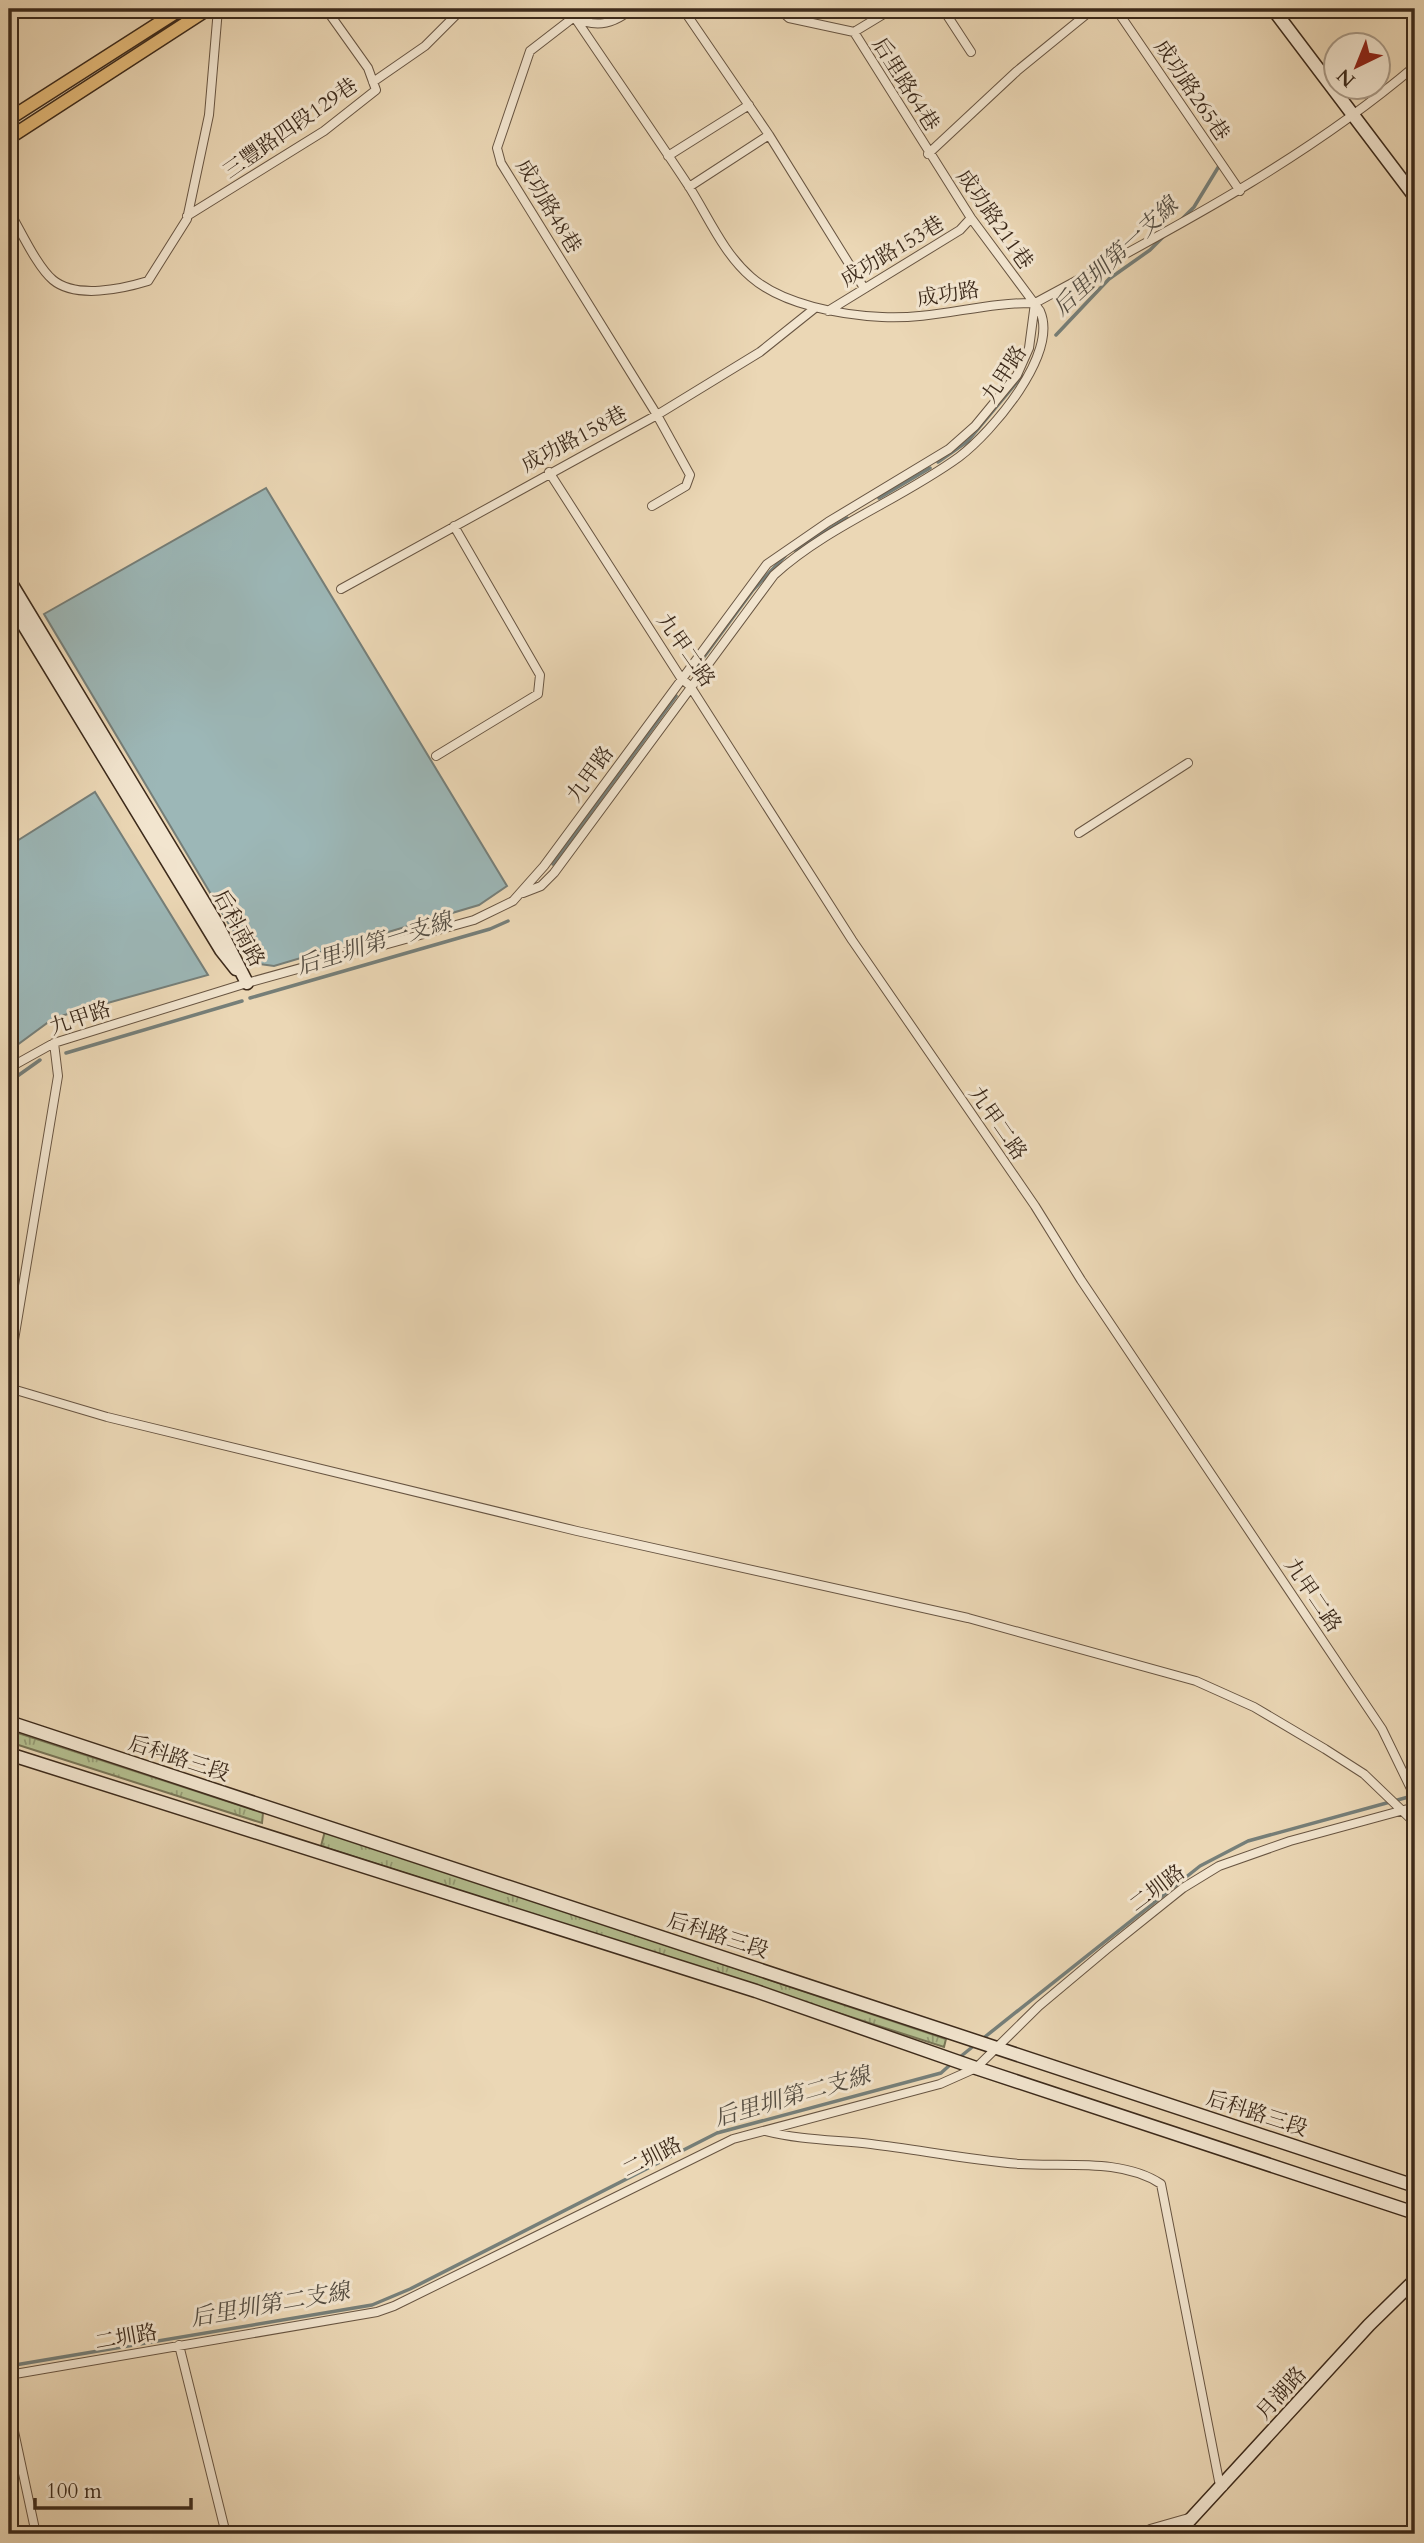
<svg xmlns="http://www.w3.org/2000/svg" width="1424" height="2543" font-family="Cardo,'Noto Serif TC',serif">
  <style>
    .grass { fill: url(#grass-tufts); stroke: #787456; stroke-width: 2 }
    .water { fill: #9cb7b7; stroke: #767f79; stroke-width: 2 }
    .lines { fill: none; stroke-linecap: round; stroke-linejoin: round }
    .stream { stroke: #767f79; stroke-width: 3.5 }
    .street-casing { stroke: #685542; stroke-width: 10 }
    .secondary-casing { stroke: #3c2a1b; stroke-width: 15 }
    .primary-casing { stroke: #3c2a1b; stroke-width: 15 }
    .street { stroke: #f2e5cf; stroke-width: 8 }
    .secondary { stroke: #f2e5cf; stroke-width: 12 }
    .primary { stroke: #e6bc7a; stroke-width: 12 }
    .labels { text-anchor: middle; stroke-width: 6; stroke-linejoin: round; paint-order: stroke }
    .street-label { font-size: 21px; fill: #3c2a1b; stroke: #f2e5cf }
    .water-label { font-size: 23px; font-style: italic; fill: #544d42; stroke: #f2e5cf }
  </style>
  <defs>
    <pattern id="grass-tufts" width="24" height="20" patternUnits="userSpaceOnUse" patternTransform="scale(1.75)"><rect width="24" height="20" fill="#b4bf90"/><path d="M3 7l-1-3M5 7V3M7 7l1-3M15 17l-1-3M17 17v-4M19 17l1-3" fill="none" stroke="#949b75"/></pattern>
  </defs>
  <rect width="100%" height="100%" fill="#ebd7b5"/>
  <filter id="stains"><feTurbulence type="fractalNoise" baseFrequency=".00286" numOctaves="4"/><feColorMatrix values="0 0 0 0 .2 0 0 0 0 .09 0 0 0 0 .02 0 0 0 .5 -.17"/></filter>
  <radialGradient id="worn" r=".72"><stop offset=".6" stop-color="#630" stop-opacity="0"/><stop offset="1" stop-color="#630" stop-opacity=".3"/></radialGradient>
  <path class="grass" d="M9 1730 263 1813 262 1823 9 1742Z
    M325 1831 946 2039 944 2047 321 1846Z"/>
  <path class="water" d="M266 488 507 886 479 905 274 966 252 963 44 614Z
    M95 792 208 975 54 1018 9 1051V846Z"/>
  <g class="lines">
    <path class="stream" d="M1182 219 1194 207 1219 166
      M1056 335 1109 279 1150 250 1164 236
      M938 462 968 441 1022 376
      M879 498 930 468
      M795 550 847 518
      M695 669 753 590 785 556
      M553 864 676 696
      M250 998 490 929 508 921
      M66 1053 242 1001
      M9 1082 40 1060
      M981 2040 1200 1866 1248 1841 1412 1796
      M960 2057 976 2044
      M9 2366 372 2305 410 2289 717 2133 941 2073 951 2064"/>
    <g class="street-casing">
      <path id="street" d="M569 9C608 67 649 126 688 185 708 216 723 253 751 277 783 305 841 315 882 317 934 320 983 302 1035 303 1166 232 1301 163 1415 66
        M631 9C613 25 595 28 574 17L530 51 497 148 501 163 657 415 690 475 686 486 652 506
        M683 9 769 135 864 288
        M779 9 789 18 854 32 892 9
        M943 9 971 52
        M1116 9 1240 191
        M373 82 425 46 462 9
        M928 154 1017 71 1093 9
        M668 156 749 105
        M689 187 769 135
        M9 211C20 229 37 267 53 280 76 299 122 289 148 281L187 219 209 115 218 9
        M187 216 324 131 376 90 368 68 326 9
        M828 311 960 230 971 218
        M549 472 681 678 690 686 852 940 1035 1206 1081 1280 1382 1729 1415 1797
        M341 589 657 415 760 352 815 308
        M436 756 538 694 540 675 454 526
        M1079 833 1188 763
        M523 893 541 886 554 873 774 575C828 526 900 500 959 457 992 432 1059 354 1040 311L971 218 854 32
        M9 1068 54 1043 247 983 474 920 513 901 544 866 767 564 828 522 949 449 975 426 1017 375 1029 348 1035 303
        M9 1370 58 1076 54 1043
        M9 1388 107 1417 577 1531 968 1618 1196 1681 1254 1707 1325 1749 1364 1774 1415 1823
        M765 2131C800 2140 836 2140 871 2144 920 2150 970 2160 1020 2164 1064 2167 1122 2158 1161 2184L1219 2481 1223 2487
        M179 2345 226 2534
        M9 2375 377 2312 394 2306 733 2139 940 2084 976 2068 1039 2006 1107 1949 1183 1888 1219 1866 1290 1841 1415 1807
        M9 2408 36 2534
        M1146 2534 1150 2529 1192 2517"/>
    </g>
    <g class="secondary-casing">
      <path id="secondary" d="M1273 9 1415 197
        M9 580 217 924 247 983
        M9 601 221 950 236 969
        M9 1722 1415 2186
        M9 1754 756 1991 976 2068 1415 2213
        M1177 2534 1369 2325 1415 2280"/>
    </g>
    <g class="primary-casing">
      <path id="primary" d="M9 119 181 9
        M9 138 208 9"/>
    </g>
    <use href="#street" class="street"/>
    <use href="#secondary" class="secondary"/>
    <use href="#primary" class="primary"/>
  </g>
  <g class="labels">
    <g class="street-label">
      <text transform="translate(906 84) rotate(58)" y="7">后里路64巷</text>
      <text transform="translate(1192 90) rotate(56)" y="7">成功路265巷</text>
      <text transform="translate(290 128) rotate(-35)" y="7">三豐路四段129巷</text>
      <text transform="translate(549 206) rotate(59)" y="7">成功路48巷</text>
      <text transform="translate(995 219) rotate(55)" y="7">成功路211巷</text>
      <text transform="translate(892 251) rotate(-31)" y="7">成功路153巷</text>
      <text transform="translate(948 294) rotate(-9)" y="7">成功路</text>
      <text transform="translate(1004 374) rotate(-57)" y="7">九甲路</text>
      <text transform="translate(574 439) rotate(-28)" y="7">成功路158巷</text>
      <text transform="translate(686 650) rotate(55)" y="7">九甲二路</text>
      <text transform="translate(590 774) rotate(-54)" y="7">九甲路</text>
      <text transform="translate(239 928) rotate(62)" y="7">后科南路</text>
      <text transform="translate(80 1018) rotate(-19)" y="7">九甲路</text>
      <text transform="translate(998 1123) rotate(55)" y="7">九甲二路</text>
      <text transform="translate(1313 1595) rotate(56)" y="7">九甲二路</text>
      <text transform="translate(179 1758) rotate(18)" y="7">后科路三段</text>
      <text transform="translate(1157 1888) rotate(-37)" y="7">二圳路</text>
      <text transform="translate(718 1935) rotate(18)" y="7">后科路三段</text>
      <text transform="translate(1257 2113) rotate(18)" y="7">后科路三段</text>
      <text transform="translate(652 2157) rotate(-27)" y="7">二圳路</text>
      <text transform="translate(126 2337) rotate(-10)" y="7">二圳路</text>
      <text transform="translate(1281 2393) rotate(-48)" y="7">月湖路</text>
    </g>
    <g class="water-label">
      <text transform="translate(1115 256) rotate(-43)" y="8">后里圳第一支線</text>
      <text transform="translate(374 943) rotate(-17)" y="8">后里圳第一支線</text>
      <text transform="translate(792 2096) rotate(-16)" y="8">后里圳第二支線</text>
      <text transform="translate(270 2304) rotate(-10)" y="8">后里圳第二支線</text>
    </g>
  </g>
  <rect width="1424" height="2543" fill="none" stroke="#ebd7b5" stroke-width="35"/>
  <rect x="10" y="10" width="1403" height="2522" fill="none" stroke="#3c2a1b" stroke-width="3.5"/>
  <rect x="18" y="18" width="1389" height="2508" fill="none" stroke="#3c2a1b" stroke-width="2"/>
  <g transform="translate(1357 66) rotate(223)"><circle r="33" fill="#f2e5cf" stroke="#a99a87" stroke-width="2"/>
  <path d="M0-5L12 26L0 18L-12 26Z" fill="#8f2418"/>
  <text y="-10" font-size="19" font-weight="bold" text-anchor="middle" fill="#3c2a1b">N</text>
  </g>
  <path d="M35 2498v10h156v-10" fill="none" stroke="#3c2a1b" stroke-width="3.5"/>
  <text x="46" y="2498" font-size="21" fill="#3c2a1b" stroke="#f2e5cf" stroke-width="5" paint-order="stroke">100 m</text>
  <rect width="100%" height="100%" filter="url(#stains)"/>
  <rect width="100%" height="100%" fill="url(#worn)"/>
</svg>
